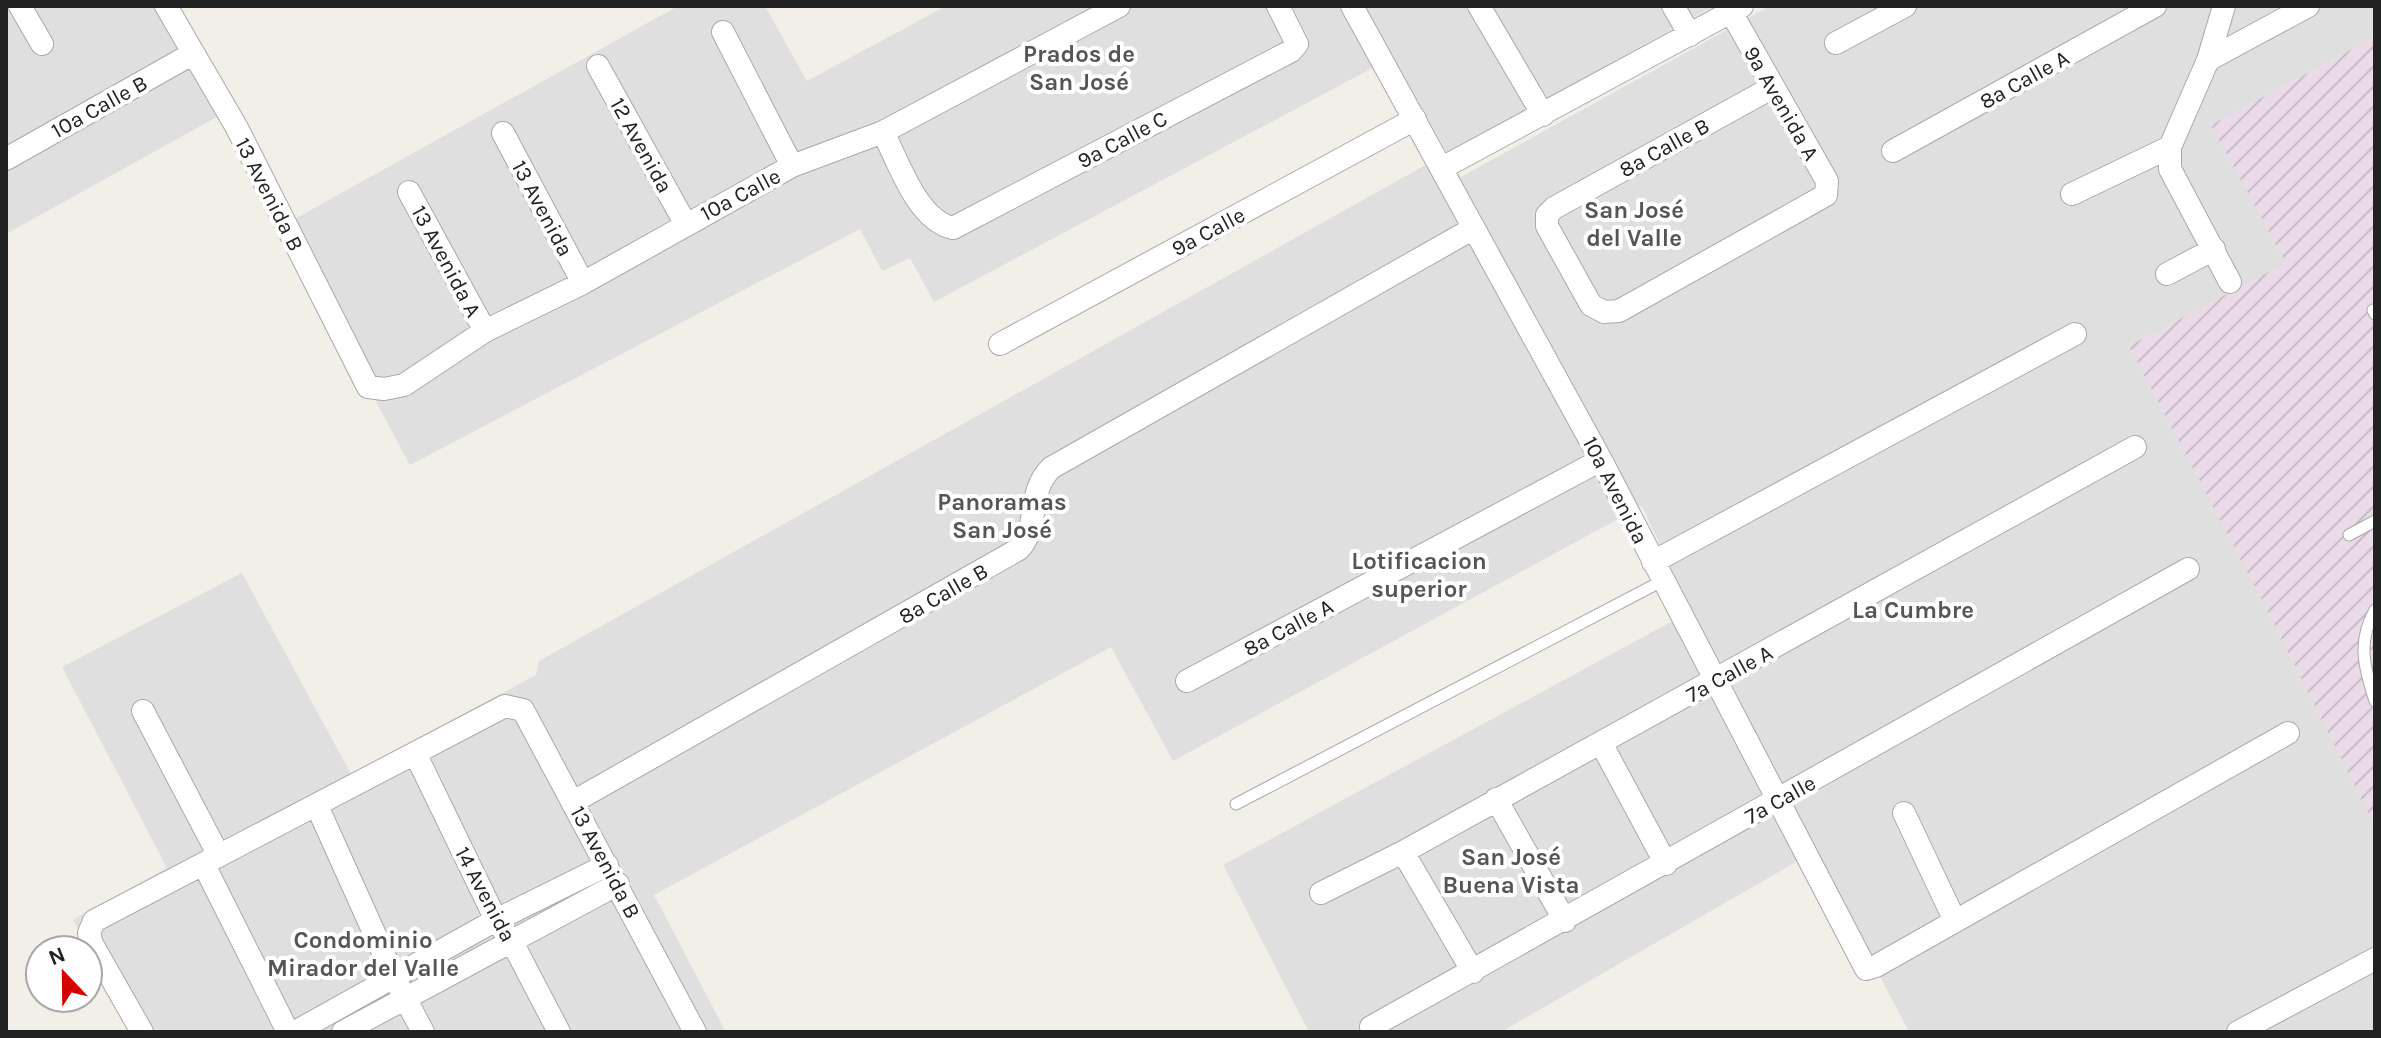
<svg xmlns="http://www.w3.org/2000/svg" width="2381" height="1038" font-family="Karla,sans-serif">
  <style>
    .residential { fill: #e0dfdf }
    .industrial { fill: url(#industrial-furrows) }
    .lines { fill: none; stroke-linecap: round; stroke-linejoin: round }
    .service-casing { stroke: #a9a9a9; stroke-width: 13 }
    .minor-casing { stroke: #a9a9a9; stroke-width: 24 }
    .service { stroke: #fff; stroke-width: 11 }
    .minor { stroke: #fff; stroke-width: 22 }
    .labels { text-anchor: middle; stroke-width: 8; stroke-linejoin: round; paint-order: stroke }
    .street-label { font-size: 22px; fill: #222; stroke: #fff }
    .neighbourhood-label { font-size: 24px; font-weight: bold; fill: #555; stroke: #fff }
  </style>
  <defs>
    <pattern id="industrial-furrows" width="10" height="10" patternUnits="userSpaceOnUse" patternTransform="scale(2)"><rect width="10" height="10" fill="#ebdbe8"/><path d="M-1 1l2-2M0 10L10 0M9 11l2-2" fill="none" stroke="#c9bcc7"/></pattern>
  </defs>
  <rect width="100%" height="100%" fill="#f2efe9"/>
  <path class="residential" d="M6 6H179L233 108 6 234Z
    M678 6H765L807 81 946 6H1714L1448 153 1461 177 1770 6H2375V37L2212 125 2287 263 2263 602 2375 824V1032H1909L1815 851 1501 1032H1309L1223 865 1691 611 1642 506 1173 761 1111 647 654 895 726 1032H142L73 920 167 868 62 667 242 573 351 774 536 675 539 661 1447 153 1393 57 934 302 910 258 882 271 860 229 410 465 282 226Z"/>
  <path class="industrial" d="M2375 37V824H2374L2263 602 2129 346 2286 263 2211 125Z"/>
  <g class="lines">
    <g class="service-casing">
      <path id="service" d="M2373 310 2375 314
        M2349 535 2375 521
        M2375 610C2357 642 2364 667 2375 701
        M1236 804 1662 581"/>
    </g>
    <g class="minor-casing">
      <path id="minor" d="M20 6 42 44
        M166 6 237 128 368 387 384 389 404 385 485 331 583 283 792 166 883 132 1119 6
        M1352 6 1601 460 1866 969 1876 966 2288 733
        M1479 6 1543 115
        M1673 6 1690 35
        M2224 6 2208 60 2170 147V169L2230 282
        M1731 12 1827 181 1826 195 1619 311 1604 312 1591 305 1547 226V215L1554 208 1773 87
        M723 32 792 166
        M1836 43 1905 6
        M2208 60 2308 6
        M598 66 685 223
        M883 132C899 163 917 220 953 228L1291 51 1297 44 1278 6
        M503 133 583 283
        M1893 151 2155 6
        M6 159 192 54
        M1442 168 1742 6
        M409 192 485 331
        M2072 194 2170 147
        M2167 274 2214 249
        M1000 344 1415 119
        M1653 562 2075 334
        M1187 681 1601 460
        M143 711 219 856
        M1601 743 1666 864
        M416 755 496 920 512 942 559 1032
        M1496 799 1565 921
        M573 802 1019 549C1040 527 1026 493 1051 468L1474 228
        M317 806 394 977 423 1032
        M1904 813 1955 921
        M1403 852 1473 972
        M204 865 288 1032
        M1321 893 1403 852 2135 447
        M1371 1027 2188 569
        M142 1032 92 944 89 933 94 921 505 706 523 710 695 1032
        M295 1032 496 920 607 865
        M343 1032 618 884
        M2238 1032 2375 959"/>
    </g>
    <use href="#service" class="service"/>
    <use href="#minor" class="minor"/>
  </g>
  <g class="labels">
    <g class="street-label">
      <text transform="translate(2024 79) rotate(-29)" y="8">8a Calle A</text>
      <text transform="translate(1782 103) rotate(60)" y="8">9a Avenida A</text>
      <text transform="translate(99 106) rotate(-29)" y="8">10a Calle B</text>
      <text transform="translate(1122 139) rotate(-28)" y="8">9a Calle C</text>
      <text transform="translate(642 145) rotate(61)" y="8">12 Avenida</text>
      <text transform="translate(1664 147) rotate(-29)" y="8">8a Calle B</text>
      <text transform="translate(270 194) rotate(63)" y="8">13 Avenida B</text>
      <text transform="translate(740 194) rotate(-28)" y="8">10a Calle</text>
      <text transform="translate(543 208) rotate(62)" y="8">13 Avenida</text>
      <text transform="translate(1208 231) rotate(-28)" y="8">9a Calle</text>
      <text transform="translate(447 261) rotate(62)" y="8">13 Avenida A</text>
      <text transform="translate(1616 490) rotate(63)" y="8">10a Avenida</text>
      <text transform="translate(943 593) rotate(-30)" y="8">8a Calle B</text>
      <text transform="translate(1288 627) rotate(-28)" y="8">8a Calle A</text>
      <text transform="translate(1729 673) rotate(-29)" y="8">7a Calle A</text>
      <text transform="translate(1780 799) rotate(-29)" y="8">7a Calle</text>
      <text transform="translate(606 862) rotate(62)" y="8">13 Avenida B</text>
      <text transform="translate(486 894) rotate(62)" y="8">14 Avenida</text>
    </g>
    <g class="neighbourhood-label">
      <text x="1079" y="62">Prados de<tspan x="1079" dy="28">San José</tspan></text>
      <text x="1634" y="218">San José<tspan x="1634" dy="28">del Valle</tspan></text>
      <text x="1002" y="510">Panoramas<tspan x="1002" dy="28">San José</tspan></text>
      <text x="1419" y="569">Lotificacion<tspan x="1419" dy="28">superior</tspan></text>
      <text x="1913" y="618">La Cumbre</text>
      <text x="1511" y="865">San José<tspan x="1511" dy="28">Buena Vista</tspan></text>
      <text x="363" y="948">Condominio<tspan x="363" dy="28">Mirador del Valle</tspan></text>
    </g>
  </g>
  <rect width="2381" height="1038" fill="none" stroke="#222222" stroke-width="16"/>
  <g transform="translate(64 974) rotate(338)"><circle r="38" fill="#ffffff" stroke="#a7a7a7" stroke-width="2"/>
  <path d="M0-6L14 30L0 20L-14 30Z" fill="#d40000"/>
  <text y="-12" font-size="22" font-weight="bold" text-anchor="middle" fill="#222222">N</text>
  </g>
</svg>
